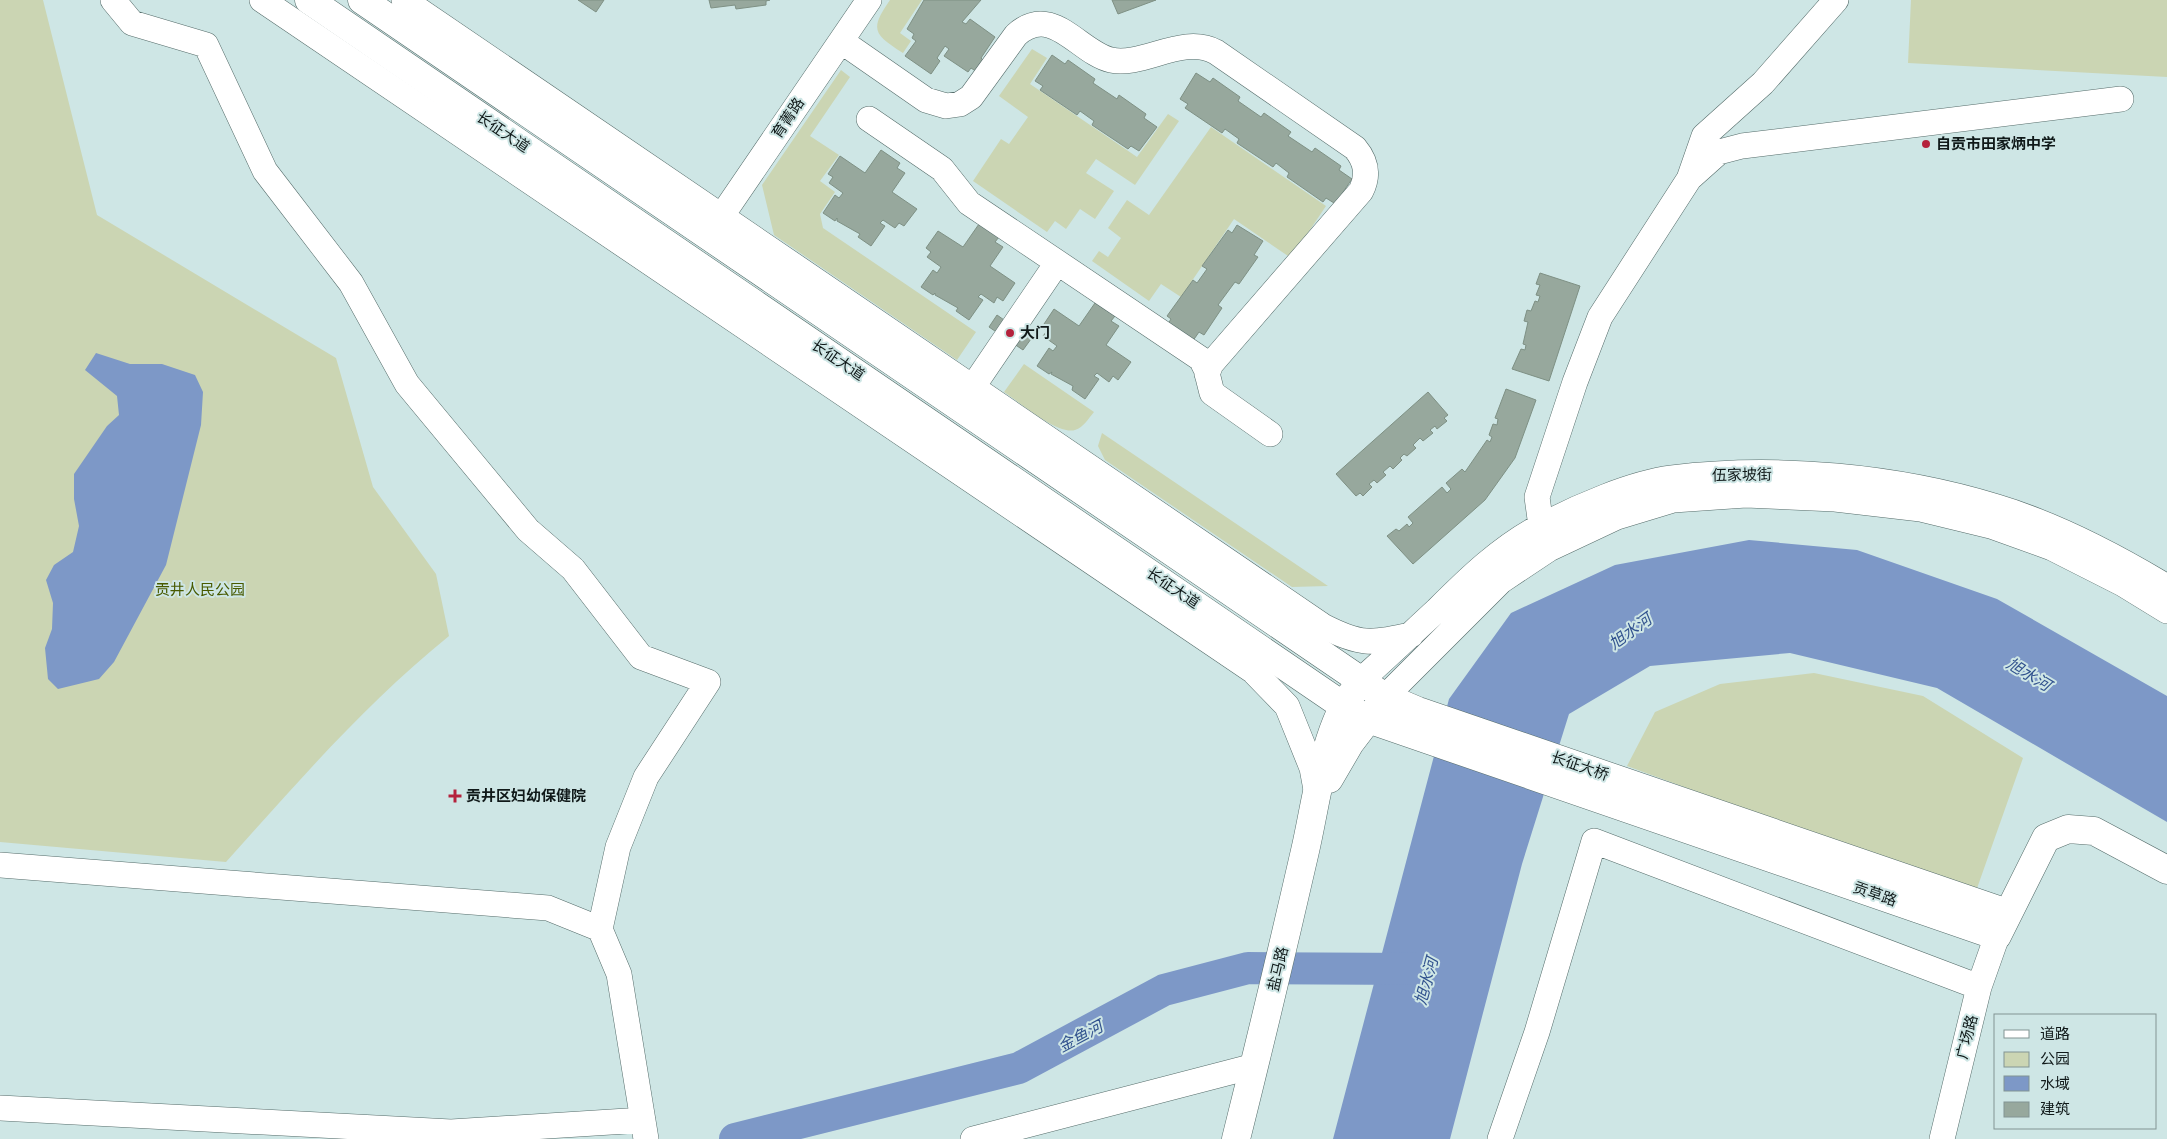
<svg xmlns="http://www.w3.org/2000/svg" width="2167" height="1139" font-family="'Source Sans 3','Noto Sans SC',sans-serif">
  <style>
    .green { fill: #cbd5b3 }
    .water { fill: #7d98c7 }
    .lines { fill: none; stroke-linecap: round; stroke-linejoin: round }
    .river { stroke: #7d98c7; stroke-width: 32 }
    .building { fill: #97a89d; stroke: #7e9084 }
    .minor-casing { stroke: #556c6a; stroke-width: 26 }
    .major-casing { stroke: #556c6a; stroke-width: 29 }
    .minor { stroke: #fff; stroke-width: 25 }
    .major { stroke: #fff; stroke-width: 28 }
    .poi-dot { fill: #b4223c; stroke: #cee6e5; stroke-width: 2 }
    .labels { text-anchor: middle; stroke-width: 4; stroke-linejoin: round; paint-order: stroke }
    .street-label { font-size: 15px; fill: #101919; stroke: #cee6e5 }
    .poi-label { font-size: 15px; font-weight: bold; fill: #101919; stroke: #cee6e5; text-anchor: start }
    .park-label { font-size: 15px; fill: #485a00; stroke: #cee6e5 }
    .water-label { font-size: 16px; font-style: italic; fill: #31528e; stroke: #cee6e5 }
  </style>
  <rect width="100%" height="100%" fill="#cee6e5"/>
  <path class="green" d="M0 0H43L97 215 336 358 373 487 436 574 449 636C366 703 297 783 226 862L0 842Z
    M890 0H922L900 33 911 41 903 53C874 34 869 30 890 0Z
    M1911 0H2167V77L1908 63Z
    M1032 49 1047 58 1030 84 1137 157 1168 114 1179 121 1135 185 1096 159 1086 173 1114 191 1095 219 1080 209 1066 229 1055 221 1047 232 973 181 1001 139 1009 144 1028 117 999 96Z
    M841 70 850 77 810 136 839 155 820 181 835 192 820 214 823 228 976 332 957 360 774 235 762 185Z
    M1211 127 1326 206 1291 258 1234 219 1181 297 1161 284 1149 301 1092 261 1099 251 1108 257 1121 238 1108 228 1127 200 1149 215Z
    M1024 364 1094 412C1088 419 1084 427 1075 430 1058 435 1019 402 1004 392Z
    M1102 433 1328 586 1292 587 1105 460 1098 446Z
    M1814 673 1923 696 2023 758 1975 894 1627 766 1655 712 1720 684Z"/>
  <path class="water" d="M96 353 130 364H162L195 375 203 392 201 425 166 565 114 662 99 679 58 689 48 679 45 648 52 629 53 603 46 580 54 565 73 552 79 526 74 499V474L107 426 119 415 117 396 85 370Z
    M1749 540 1857 550 1997 599 2167 696V822L1937 688 1790 653 1650 666 1569 714 1522 864 1450 1139H1333L1449 699 1511 613 1615 565Z"/>
  <g class="lines">
    <path class="river" d="M735 1139 1019 1068 1164 990 1248 968 1422 969"/>
  </g>
  <path class="building" d="M578 0H604L596 12Z
    M709 0H770L766 1V5L736 9 735 5 711 8Z
    M924 0H981L962 22 966 24 970 19 995 37 981 58 985 62 977 72 971 68 968 72 944 56 949 49 945 46 937 58 940 61 931 74 905 56 916 41 912 38 914 34 907 29Z
    M1112 0H1156L1118 14Z
    M1052 55 1065 64 1068 60 1095 79 1093 83 1117 99 1119 95 1146 114 1144 118 1157 127 1139 151 1131 146 1128 149 1092 125 1094 121 1080 111 1077 115 1040 90 1043 86 1035 81Z
    M1196 73 1210 82 1213 78 1240 97 1238 101 1261 117 1264 113 1291 132 1288 136 1312 152 1315 148 1341 166 1339 170 1352 179 1341 195 1334 203 1326 198 1323 202 1287 177 1289 173 1276 163 1273 167 1237 143 1239 139 1225 129 1222 133 1185 108 1188 104 1180 99Z
    M881 150 900 163 897 168 905 173 892 192 917 209 904 226 899 223 895 228 883 220 880 223 885 226 871 246 858 237 860 234 837 221V218L835 221 823 213 835 195 839 198 843 193 829 183 833 177 828 174 840 156 865 173Z
    M979 224 999 237 995 242 1003 247 990 266 1015 283 1003 301 997 297 994 303 981 294 978 297 983 300 969 320 956 311 958 308 935 295V293L933 295 921 287 933 270 937 273 941 267 927 257 931 252 926 248 938 231 963 247Z
    M1237 225 1263 241 1254 255 1258 257 1239 284 1235 282 1218 305 1222 308 1204 335 1199 332 1190 345 1166 327 1171 319 1167 316 1193 280 1197 283 1207 269 1202 266 1228 230 1232 233Z
    M1540 273 1580 286 1549 381 1512 369 1521 349 1525 350 1526 345 1523 344 1528 322 1524 321 1527 310 1531 311 1535 301 1538 302 1540 296 1536 295 1540 285 1536 284Z
    M1095 303 1115 316 1111 321 1119 326 1106 345 1131 362 1118 380 1113 376 1109 382 1097 373 1094 376 1099 379 1085 399 1072 390 1073 386 1051 374 1052 372 1049 374 1037 366 1049 348 1053 351 1057 346 1043 336 1047 331 1042 327 1054 309 1079 326Z
    M997 315 1031 339 1023 350 989 327Z
    M1506 389 1536 400 1515 458 1485 500 1413 564 1387 536 1396 529 1399 531 1407 524 1409 527 1413 523 1408 517 1442 487 1447 493 1451 489 1446 483 1462 469 1465 472 1487 440 1490 442 1492 437 1489 435 1493 424 1497 425 1498 419 1495 418Z
    M1428 392 1448 415 1444 418 1447 421 1437 429 1435 426 1430 430 1433 433 1423 441 1420 438 1413 445 1416 448 1407 456 1404 454 1400 458 1402 460 1393 469 1390 466 1383 472 1386 475 1377 483 1374 480 1369 484 1372 487 1363 496 1360 493 1356 496 1336 474Z"/>
  <g class="lines">
    <g class="minor-casing">
      <path id="minor" d="M113 0 132 23 206 45 265 171 351 283 407 384 528 530 573 569 641 657 708 682 646 777 618 847 600 929
        M262 0 1253 671 1287 706 1312 768 1317 795
        M404 0 1323 626C1360 645 1371 644 1411 635
        M841 41 926 100 946 106 960 104 971 97 1016 35C1052 2 1079 53 1111 60 1143 67 1183 34 1216 52L1355 148C1366 161 1369 175 1361 191L1211 364 1207 374
        M869 119 942 169 969 203 1201 359 1206 369 1212 393 1270 434
        M1691 177 1719 152 1742 146 2121 99
        M712 230 869 0
        M972 388 1057 263
        M1546 541 1541 526 1537 497 1575 382 1600 317 1689 179 1704 136 1763 83 1836 0
        M1361 680C1387 657 1412 633 1437 610 1469 578 1501 547 1541 526 1577 507 1632 483 1672 478 1776 465 1897 476 1997 507 2057 525 2114 555 2167 587
        M1385 697 1501 581 1549 549 1617 517 1673 500 1746 495 1835 499 1921 509 1991 526 2052 548 2123 584 2167 611
        M0 865 548 908 600 929 619 974 646 1139
        M0 1108 451 1132 643 1120
        M973 1139 1254 1066
        M1500 1139 1537 1032 1594 841 1979 987
        M1942 1139 1979 987 1997 936"/>
    </g>
    <g class="major-casing">
      <path id="major" d="M309 0 1342 705 1368 719 1997 936 2046 838 2068 829 2094 831 2167 870
        M362 0 1385 697 1418 711 2007 913
        M1329 779 1350 743 1379 705
        M1236 1139C1260 1043 1283 947 1305 851 1316 804 1324 730 1353 692"/>
    </g>
    <use href="#minor" class="minor"/>
    <use href="#major" class="major"/>
  </g>
  <g class="poi-dot">
    <circle cx="1926" cy="144" r="5"/>
    <circle cx="1010" cy="333" r="5"/>
    <path d="M452.5 788.5h5v5h5v5h-5v5h-5v-5h-5v-5h5z"/>
  </g>
  <g class="labels">
    <g class="street-label">
      <text transform="translate(788 118) rotate(-56)" y="5">育菁路</text>
      <text transform="translate(503 132) rotate(34)" y="5">长征大道</text>
      <text transform="translate(838 360) rotate(34)" y="5">长征大道</text>
      <text transform="translate(1742 475) rotate(-1)" y="5">伍家坡街</text>
      <text transform="translate(1173 588) rotate(34)" y="5">长征大道</text>
      <text transform="translate(1580 766) rotate(19)" y="5">长征大桥</text>
      <text transform="translate(1875 894) rotate(19)" y="5">贡草路</text>
      <text transform="translate(1278 969) rotate(-77)" y="5">盐马路</text>
      <text transform="translate(1967 1037) rotate(-76)" y="5">广场路</text>
    </g>
    <g class="poi-label">
      <text x="1936" y="149">自贡市田家炳中学</text>
      <text x="1020" y="338">大门</text>
      <text x="466" y="801">贡井区妇幼保健院</text>
    </g>
    <g class="park-label">
      <text x="200" y="595">贡井人民公园</text>
    </g>
    <g class="water-label">
      <text transform="translate(1630 631) rotate(-36)" y="6">旭水河</text>
      <text transform="translate(2029 674) rotate(31)" y="6">旭水河</text>
      <text transform="translate(1426 981) rotate(-75)" y="6">旭水河</text>
      <text transform="translate(1080 1036) rotate(-28)" y="6">金鱼河</text>
    </g>
  </g>
  <rect x="1994" y="1014" width="162" height="115" fill="#cee6e5" stroke="#829493"/>
  <rect x="2004" y="1030" width="25" height="8" fill="#ffffff" stroke="#829493"/>
  <text x="2040" y="1039" font-size="15" fill="#101919">道路</text>
  <rect x="2004" y="1052" width="25" height="15" fill="#cbd5b3" stroke="#829493"/>
  <text x="2040" y="1064" font-size="15" fill="#101919">公园</text>
  <rect x="2004" y="1076" width="25" height="15" fill="#7d98c7" stroke="#829493"/>
  <text x="2040" y="1089" font-size="15" fill="#101919">水域</text>
  <rect x="2004" y="1102" width="25" height="15" fill="#97a89d" stroke="#829493"/>
  <text x="2040" y="1114" font-size="15" fill="#101919">建筑</text>
</svg>
